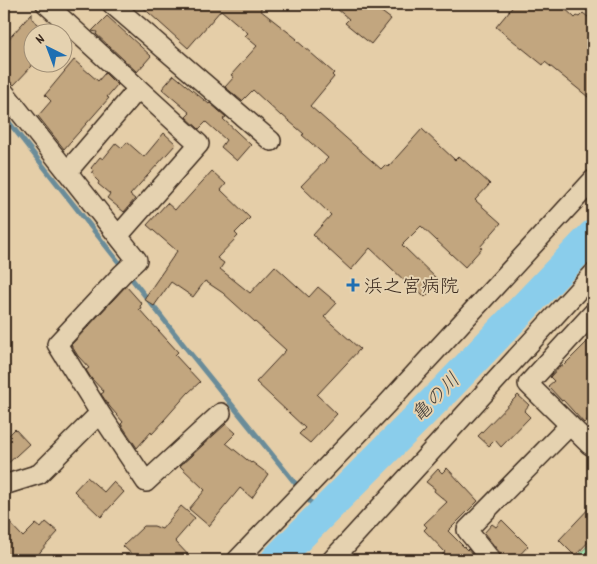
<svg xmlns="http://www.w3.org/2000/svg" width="597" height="564" font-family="Dekko,'Klee One',sans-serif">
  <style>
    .green { fill: #a5e9b3; stroke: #708a68 }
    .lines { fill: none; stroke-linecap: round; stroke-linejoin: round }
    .stream { stroke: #6a8c99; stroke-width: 5 }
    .river { stroke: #8acdeb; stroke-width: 31 }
    .building { fill: #c2a67f; stroke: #3b2a1e }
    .minor-casing { stroke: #3b2a1e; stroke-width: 22 }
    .minor { stroke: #e5d2b0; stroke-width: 19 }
    .poi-dot { fill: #1f6fb2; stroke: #e5d2b0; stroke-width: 2 }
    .labels { text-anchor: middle; stroke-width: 4; stroke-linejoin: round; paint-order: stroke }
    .poi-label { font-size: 19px; fill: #3b2a1e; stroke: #e5d2b0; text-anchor: start }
    .water-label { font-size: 20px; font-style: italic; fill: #47423d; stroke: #e5d2b0 }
  </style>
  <rect width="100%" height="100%" fill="#e5cea8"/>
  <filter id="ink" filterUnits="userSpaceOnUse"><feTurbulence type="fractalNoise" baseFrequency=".02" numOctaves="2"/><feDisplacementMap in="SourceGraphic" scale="10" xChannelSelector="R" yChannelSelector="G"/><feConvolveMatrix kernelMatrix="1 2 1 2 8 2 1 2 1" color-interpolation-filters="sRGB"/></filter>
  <g filter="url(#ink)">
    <path class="green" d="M593 540V560H574Z"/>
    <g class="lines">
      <path class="stream" d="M4 116 190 353 321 515"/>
      <path class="river" d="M276 560 448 387 593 235"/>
    </g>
    <path class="building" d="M139 4H264L260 10 297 39 296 40 334 73 332 75 334 77 310 106 381 169 385 165 388 167 422 129 455 160 459 156 490 184 475 200 501 223 480 247 482 248 465 267 421 226 402 245 440 282 425 297 410 282 408 284 370 248 351 270 313 235 331 215 301 186 328 158 302 135 304 134 282 115 281 116 253 90 242 101 225 87 234 77 231 75 257 46 245 36 248 33 221 10 188 48Z
      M331 4H371L391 19 371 44 345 23 349 19Z
      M515 4H560L575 18 577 16 579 17 583 13 593 21V101L545 62 543 65 496 27Z
      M32 13V19L48 32H32V66L14 85 4 75V44Z
      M107 16 151 56 137 72 96 34 97 32 92 31Z
      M74 60 98 81 105 73 117 85 107 97 109 98 64 149 38 116 51 101 45 95Z
      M174 75 209 104 210 103 226 117 223 119 251 145 237 161 221 147 226 140 206 122 199 129 186 117 190 113 162 89Z
      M164 133 176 144 130 195 135 199 124 212 107 198 110 194 98 184 99 182 93 176 95 174 92 172 93 170 91 168 100 157 103 159 116 143 122 148 127 142 144 157Z
      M212 171 226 184 221 190 250 218 235 233 238 236 217 258 224 263 220 269 250 293 275 266 309 297 318 287 337 303 324 317 360 349 317 395 337 414 310 443 299 434 305 428 256 382 286 350 223 293 205 281 193 297 171 282 154 306 144 299 177 251 147 225 167 203 175 210 181 203 182 204Z
      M126 286 142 304 140 306 141 308 139 309 178 352 175 355 200 382 188 393 164 420H165L152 434 151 432 137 448 121 424 123 422 110 407 101 394 104 392 91 378 86 370 89 368 78 356 71 345Z
      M593 336V414L584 423 563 400 562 401 548 386 554 381 550 377 561 365 563 366Z
      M518 395 529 405 524 411 530 417 501 447 495 440 489 446 478 436Z
      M226 424 236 433 226 443 251 463 252 462 268 474 252 498 240 488 209 526 189 509 205 490 180 466Z
      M15 429 29 444 4 467V440Z
      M447 468 478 501 448 531 467 550 468 549 477 560H438L445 552 424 530 427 527 424 524 447 502 434 491 435 489 426 482 438 469 442 473Z
      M87 477 104 492 113 482 124 492 101 517 74 491Z
      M593 504V537L575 556 559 540Z
      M181 506 195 518 175 541 193 560H138L123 546 144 526H154L162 529Z
      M4 517 23 537 36 524 41 528 46 522 58 532 40 552V553L32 560H4Z
      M502 520 528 546 515 560H502L500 553 484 533 492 524 496 527Z"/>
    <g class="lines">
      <g class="minor-casing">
        <path id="minor" d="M46 4 199 144 118 236
          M112 4 271 141
          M4 92 137 260 122 274 57 344 100 413 146 482 221 413
          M67 172 138 89
          M593 313 528 384 590 445 593 443
          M4 485 39 474 100 413
          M237 560 385 406 593 180
          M332 560 593 274
          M491 560 467 530 570 425"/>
      </g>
      <use href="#minor" class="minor"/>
    </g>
  </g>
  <path class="poi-dot" d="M350.5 277.5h5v5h5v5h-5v5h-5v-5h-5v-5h5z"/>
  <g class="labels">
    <g class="poi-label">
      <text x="364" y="292">浜之宮病院</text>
    </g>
    <g class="water-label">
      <text transform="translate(435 397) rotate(-46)" y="7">亀の川</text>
    </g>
  </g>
  <rect width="597" height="564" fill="none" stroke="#e5d2b0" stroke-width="20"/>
  <rect x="10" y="10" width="577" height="544" fill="none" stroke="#3b2a1e" stroke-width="2" filter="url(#ink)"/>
  <g transform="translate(48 48) rotate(318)"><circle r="24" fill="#e5d2b0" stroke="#a18f76"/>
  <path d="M0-4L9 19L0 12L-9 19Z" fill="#1f6fb2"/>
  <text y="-8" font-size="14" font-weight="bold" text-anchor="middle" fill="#3b2a1e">N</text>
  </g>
</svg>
